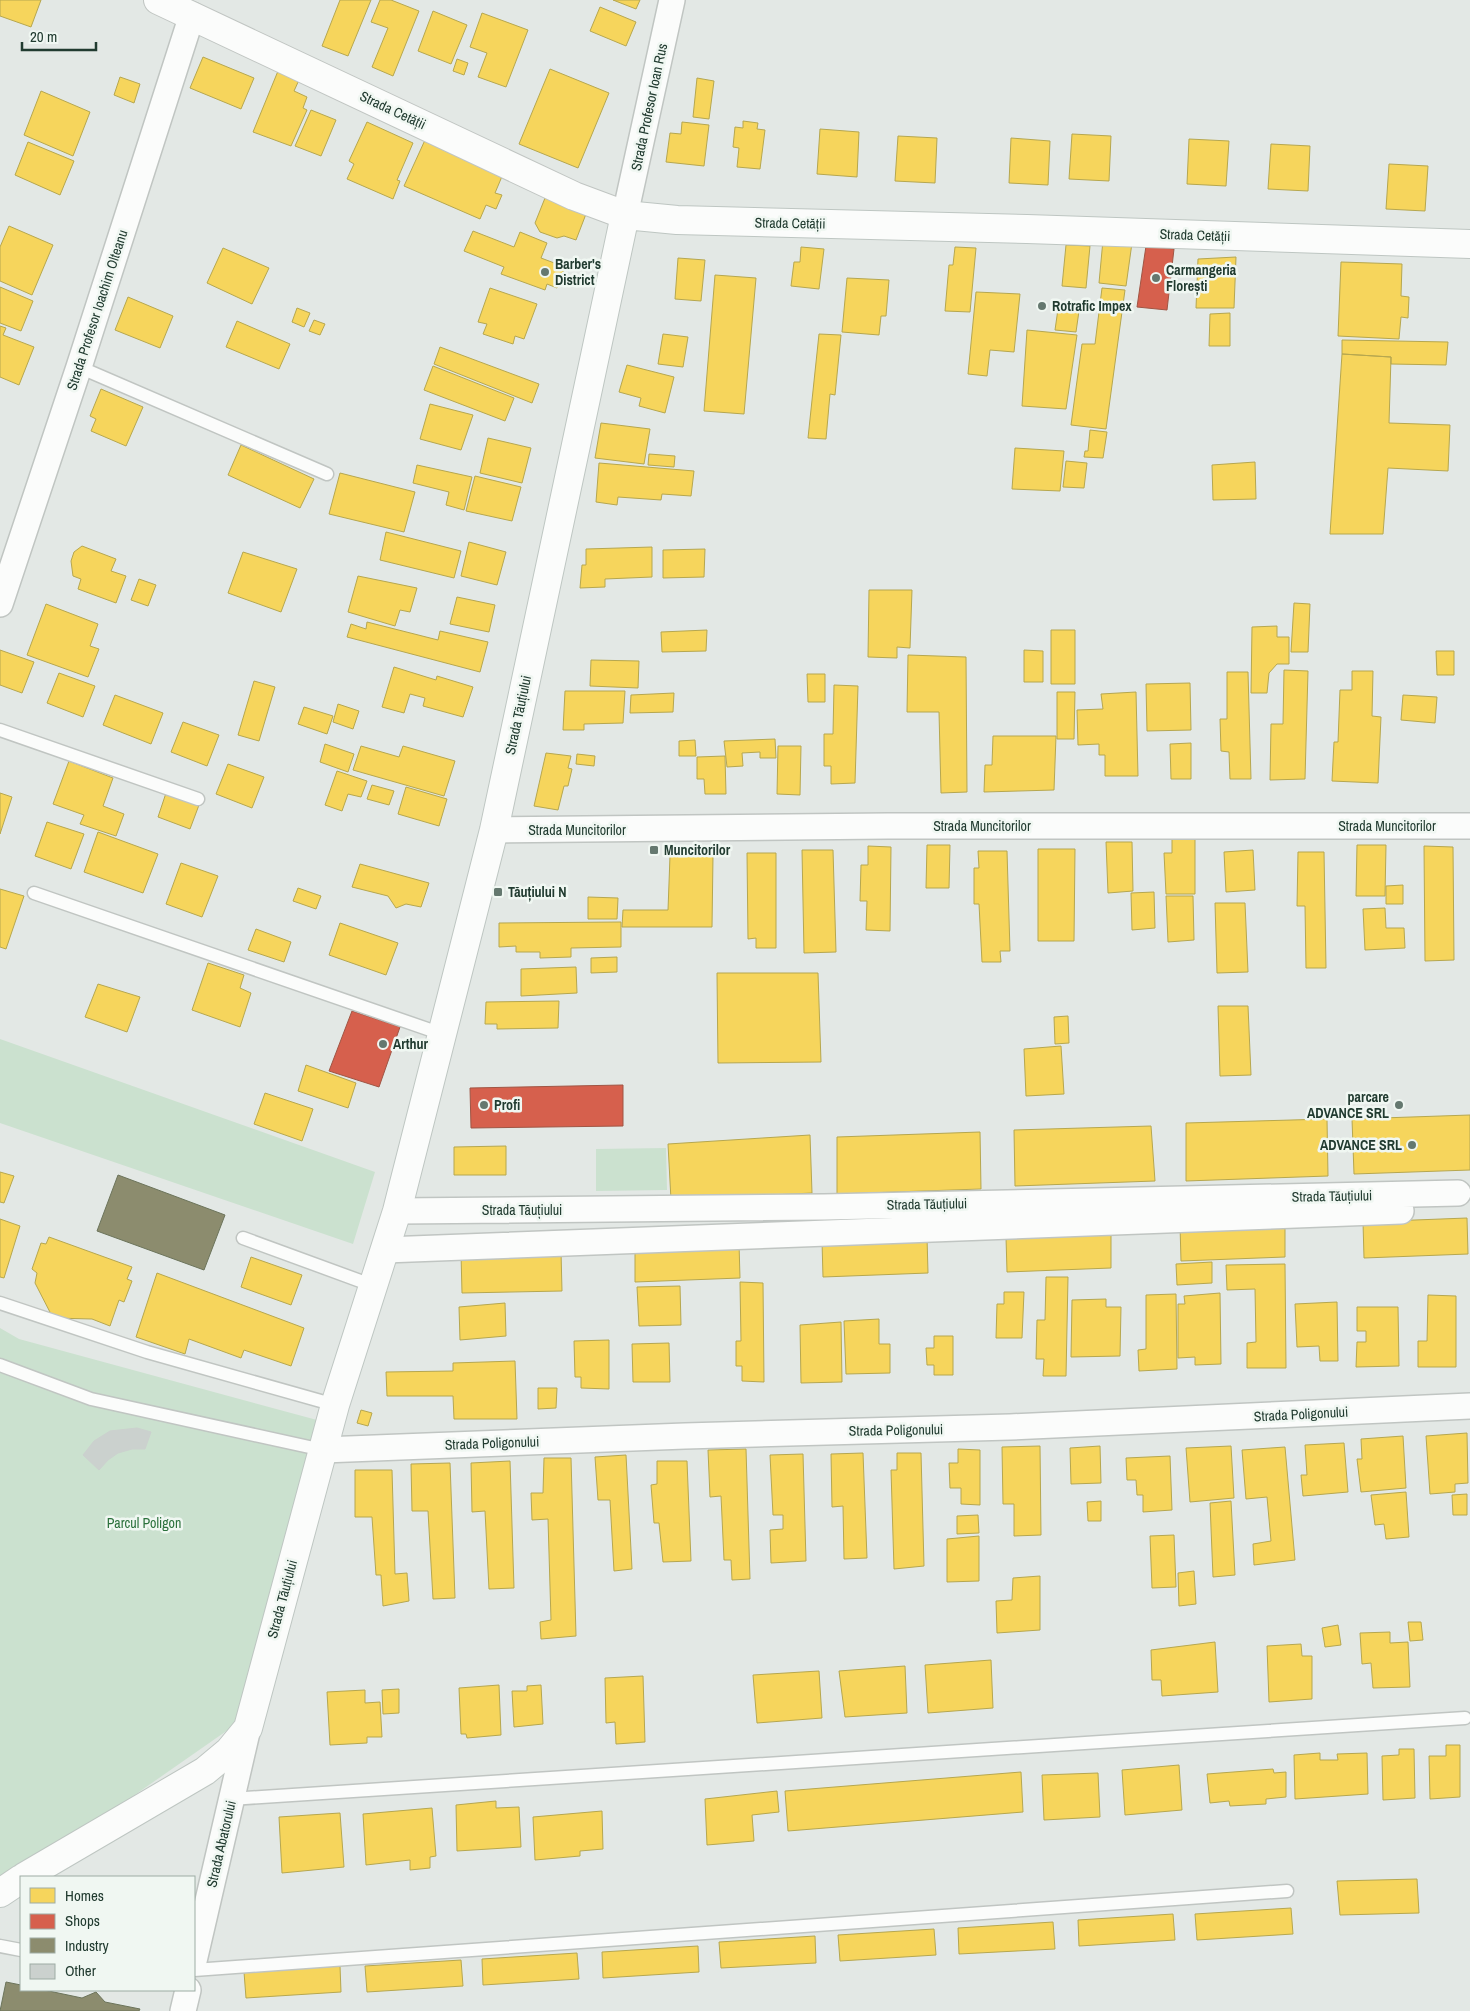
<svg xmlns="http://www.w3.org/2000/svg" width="1470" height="2011" font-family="'Archivo Narrow',sans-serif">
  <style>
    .green { fill: #cbe1cf }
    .homes { fill: #f6d55c; stroke: #b6a74f }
    .shops { fill: #d6604d; stroke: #a05544 }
    .industry { fill: #8c8c6e; stroke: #6c745b }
    .building { fill: #cbd1ce; stroke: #cbd1ce }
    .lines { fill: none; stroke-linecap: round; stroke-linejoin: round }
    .service-casing { stroke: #c0c5c2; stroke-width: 15 }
    .minor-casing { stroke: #c0c5c2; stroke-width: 28 }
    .tertiary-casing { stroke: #c0c5c2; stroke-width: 30 }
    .secondary-casing { stroke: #bec6c2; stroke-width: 30 }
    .service { stroke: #fbfcfb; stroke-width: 12 }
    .minor { stroke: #fbfcfb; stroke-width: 25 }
    .tertiary { stroke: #fbfcfb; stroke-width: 28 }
    .secondary { stroke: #fbfcfb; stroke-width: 28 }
    .poi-dot { fill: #65786f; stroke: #f0f7f2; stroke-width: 2 }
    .labels { text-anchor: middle; stroke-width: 5; stroke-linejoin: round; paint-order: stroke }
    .street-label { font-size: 14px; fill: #213b30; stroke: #f0f7f2 }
    .poi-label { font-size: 14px; font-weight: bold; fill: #213b30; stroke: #f0f7f2; text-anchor: start }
    .park-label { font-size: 14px; fill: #2b713c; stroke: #f0f7f2 }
  </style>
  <rect width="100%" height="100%" fill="#e3e8e5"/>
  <path class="green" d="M0 1039 375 1172 353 1244 0 1123Z
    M666 1148 667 1190 596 1191V1149Z
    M0 1328 19 1339 317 1420 235 1725 116 1808 0 1881Z"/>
  <path class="homes" d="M0 0H41L31 27 0 16Z
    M340 0H371L348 56 322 46Z
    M380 0H391L419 11 393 76 372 67 388 28 371 22Z
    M613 0H640L636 9Z
    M600 7 636 22 626 46 590 31Z
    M433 11 467 25 451 64 418 51Z
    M482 13 528 30 506 87 478 77 487 53 470 47Z
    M203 57 254 78 241 109 190 88Z
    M457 59 468 63 464 75 453 71Z
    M550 69 609 93 578 168 519 144Z
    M278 71 299 80 294 91 307 97 303 108 307 110 291 146 253 132Z
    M120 77 140 84 134 103 114 95Z
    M697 78 714 81 709 119 693 117Z
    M41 91 90 112 73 156 24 135Z
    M311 110 336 120 321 156 295 146Z
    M743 121 758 123 757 129 765 130 760 169 737 167 739 148 733 147 735 127 743 128Z
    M367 122 413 143 397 180 400 181 393 199 347 179 354 164 349 161Z
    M682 122 709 125 704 166 666 162 670 133 681 134Z
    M820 129 859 132 857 177 817 174Z
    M1072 134 1111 136 1109 181 1069 179Z
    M898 136 937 138 935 183 895 181Z
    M1011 138 1050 141 1048 185 1009 183Z
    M1189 139 1229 141 1226 186 1187 184Z
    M425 140 503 174 495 193 502 195 496 209 486 205 480 219 404 186Z
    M28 142 74 161 60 195 15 175Z
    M1271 144 1310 146 1308 191 1268 189Z
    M1389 164 1428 166 1425 211 1386 209Z
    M545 198 586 214 576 240 564 236 557 238 540 232 535 223Z
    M9 226 53 245 32 295 0 281V247Z
    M473 231 514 247 520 232 547 243 541 258 565 267 557 288 547 284 545 290 501 274 504 267 464 251Z
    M1103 240 1132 243 1126 286 1099 283Z
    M1066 245 1090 246 1086 288 1062 286Z
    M801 247 824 249 819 289 791 286 794 262H800Z
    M955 247 976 248 970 312 945 311 949 265H953Z
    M223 248 269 268 252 304 207 283Z
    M1236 257 1234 308H1196L1198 259Z
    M678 258 705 260 701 301 675 299Z
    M1341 262 1402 264 1401 296 1409 297 1408 318 1401 317 1399 339 1338 336Z
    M715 275 756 278 744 414 704 411Z
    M847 278 889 280 886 316H881L879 335 842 332Z
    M0 287 33 301 21 331 0 323Z
    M490 288 537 304 524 339 515 336 513 344 483 334 487 324 478 322Z
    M1102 288 1125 290 1106 429 1071 425 1082 344H1095Z
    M976 292 1020 294 1014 352 990 350 987 376 968 374Z
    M128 297 173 316 160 348 115 330Z
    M297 308 310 313 304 327 292 322Z
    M1058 309 1079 311 1076 332 1055 330Z
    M1230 313V346H1209L1210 314Z
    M314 320 325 324 320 335 309 331Z
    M237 321 290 344 279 369 226 347Z
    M0 326 6 328 3 335 34 347 19 385 0 377Z
    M1027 330 1077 335 1066 409 1022 406Z
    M663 334 688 337 683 367 658 364Z
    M819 334 841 335 835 395 830 394 826 439 808 438Z
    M1342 340 1448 342 1446 365 1391 364V357L1342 354Z
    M440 347 539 384 532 403 434 364Z
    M1342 354 1391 357 1389 423 1450 425 1448 471 1388 468 1383 534H1330Z
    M627 365 674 377 665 413 639 406 641 398 619 392Z
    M433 366 514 398 505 421 424 390Z
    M101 389 143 407 126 446 91 431 96 419 90 416Z
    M430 404 473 415 461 450 420 439Z
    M601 423 650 429 644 464 595 458Z
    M1090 430 1107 432 1103 458 1084 457 1085 451H1088Z
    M488 438 531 448 522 483 480 473Z
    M241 445 314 479 300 508 228 475Z
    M1015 448 1064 451 1060 491 1012 489Z
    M649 454 675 456 674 467 648 465Z
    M1066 461 1087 463 1084 488 1063 487Z
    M1255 462 1256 499 1213 500 1212 465Z
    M599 463 694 471 691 496 662 494 661 500 618 497 617 505 596 502Z
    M417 465 472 477 464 510 446 505 449 492 413 483Z
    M340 473 415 492 404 532 329 514Z
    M475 476 521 487 512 521 466 511Z
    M386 532 461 551 454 578 380 560Z
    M469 542 506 552 497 585 461 576Z
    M82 546 116 559 111 571 126 576 116 603 78 589 81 579 73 576 71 561 74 552Z
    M652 547V577L605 579V587L580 588 582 565H586V549Z
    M705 549 704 577 663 578V550Z
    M243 552 297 569 281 612 228 593Z
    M358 576 417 588 410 612 400 610 395 626 348 612Z
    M139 579 156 585 148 606 131 600Z
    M869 590H912L910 648 897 647V658L868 657Z
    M457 597 495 605 489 632 450 624Z
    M1294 603 1310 604 1308 652H1291Z
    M46 604 98 624 90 646 99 649 88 677 27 655Z
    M367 622 438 640 440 631 488 642 480 672 347 637 351 624 366 629Z
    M1277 626V637H1289V664H1277L1269 673 1267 693H1251L1252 627Z
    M707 630 706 651 662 652 661 632Z
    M1051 630H1075V684H1051Z
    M0 650 34 662 22 693 0 685Z
    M1024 650 1043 651V682H1024Z
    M1436 651H1454V675H1437Z
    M908 655 966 657 967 792 941 793 939 712H907Z
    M591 660 639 661 638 688 590 686Z
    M394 667 436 680 437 676 473 687 463 717 423 706 425 698 410 694 404 713 382 707Z
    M1284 670 1308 671 1305 779 1270 780 1271 724H1283Z
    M1352 671H1373L1372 716 1381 717 1378 783 1332 781 1334 742H1338L1340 690H1352Z
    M1227 672H1248L1251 779H1230L1229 752 1221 751 1220 719H1227Z
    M59 673 95 686 83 717 47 703Z
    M807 674H825V702H808Z
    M254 681 275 687 259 741 238 735Z
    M1190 683 1191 730 1147 731 1146 684Z
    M834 685 858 686 855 783 831 784V766H824V734H833Z
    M565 691H625L623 723 584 724V730H563Z
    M1057 692H1075L1074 739H1057Z
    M1136 692 1138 776H1105V755H1099V744L1078 745 1077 710 1103 709 1101 694Z
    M674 693 673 712 630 713 631 695Z
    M115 695 163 713 151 744 103 725Z
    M1403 695 1437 697 1435 723 1401 720Z
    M338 704 359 711 353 729 333 722Z
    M304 707 333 716 327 734 298 724Z
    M183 722 219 735 207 766 171 752Z
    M993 736H1056L1054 790 984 792 985 765H992Z
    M775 739 776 758H760V752L742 753 743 766 727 767 724 741Z
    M695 740 696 756H679V741Z
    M1191 743V779H1171L1170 744Z
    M325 744 354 754 348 772 320 762Z
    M361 746 399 757 403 746 455 761 444 796 353 770Z
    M778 746H801L800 795 777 794Z
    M546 753 571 756 568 768 572 769 568 786H564L558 810 534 806Z
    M577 754 595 756 594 766 576 764Z
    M725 756 726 794H705L704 779H697V757Z
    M69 761 113 778 103 806 124 814 116 836 80 824 84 815 53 804Z
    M228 764 264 777 252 808 216 794Z
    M337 771 367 781 361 797 348 794 342 811 325 805Z
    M372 785 394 791 389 805 367 799Z
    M406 787 447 799 439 826 398 814Z
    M0 793 12 797 0 834Z
    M166 793 199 805 190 829 158 817Z
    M47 822 84 834 71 869 35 856Z
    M98 832 158 854 143 893 84 872Z
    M1195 836V894H1166L1164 853H1172V837Z
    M1106 842H1132L1133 891 1108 893Z
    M927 845H950L949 888H926Z
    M1357 845H1386L1385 896H1356Z
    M868 846 891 847 890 931 866 930 867 901H860L861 865H868Z
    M1424 846 1453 847 1454 960 1425 961Z
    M1038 849H1075L1074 941H1038Z
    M802 850H833L836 952 804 953Z
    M1253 850 1255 890 1226 892 1224 852Z
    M978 851H1007L1010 951H1000L1001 962H982L979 904H974V868H979Z
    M1298 852H1324L1326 968H1306L1305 906H1297Z
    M747 853H776V948H756V938L748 939Z
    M670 856H713L712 927H622L623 910H668Z
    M181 863 218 876 202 917 166 904Z
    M360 864 429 883 421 907 406 904 396 908 388 896 352 887Z
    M1403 885V904H1386V886Z
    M298 888 321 896 316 909 293 901Z
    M0 889 24 896 6 949 0 947Z
    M1154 892 1155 928 1132 930 1131 893Z
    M1166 896H1193L1194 940 1168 942Z
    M588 897 618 898 617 919H588Z
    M1215 903H1245L1248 972 1217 973Z
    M1385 908 1386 928H1404L1405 948 1365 950 1363 909Z
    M621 922V947L571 948V957L540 958V952H516V946L499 947V923Z
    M340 923 398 943 386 975 329 955Z
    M256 929 291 942 284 962 248 950Z
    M617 957V972L591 973V958Z
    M208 963 244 975 240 988 251 993 240 1027 192 1010Z
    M576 967 577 993 521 996V969Z
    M717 973H818L821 1062 718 1063Z
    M98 984 140 997 127 1032 85 1017Z
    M559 1001 558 1028 497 1029V1024H485L486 1002Z
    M1218 1006H1248L1251 1075 1220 1076Z
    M1068 1016 1069 1043 1055 1044 1054 1017Z
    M1061 1046 1064 1094 1026 1096 1024 1049Z
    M306 1065 356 1083 348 1108 298 1091Z
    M265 1093 313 1109 302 1141 254 1124Z
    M1470 1115V1170L1354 1174 1352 1119Z
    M1327 1119 1328 1176 1186 1181V1123Z
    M1151 1126 1155 1181 1015 1186 1014 1130Z
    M980 1132 981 1189 837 1194V1137Z
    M810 1135 812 1193 671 1200 668 1144Z
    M506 1146V1175H454V1147Z
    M0 1172 14 1176 4 1203 0 1202Z
    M1467 1218 1468 1254 1364 1258 1363 1222Z
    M0 1219 20 1226 4 1278 0 1277Z
    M1285 1221V1257L1181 1261 1180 1225Z
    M1111 1233V1268L1007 1272 1006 1237Z
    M49 1237 132 1267 127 1279 132 1281 124 1302 119 1300 110 1326 92 1319 53 1318 35 1283 37 1273 32 1269 41 1243 46 1244Z
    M927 1237 928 1273 823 1277 822 1241Z
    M739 1243 740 1278 635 1282V1246Z
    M561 1251 562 1291 462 1293 461 1253Z
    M251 1257 302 1275 291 1305 241 1287Z
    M1212 1262V1283L1177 1285 1176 1264Z
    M1285 1264 1286 1368H1247V1343L1256 1342 1255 1289 1227 1290 1226 1265Z
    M157 1273 304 1328 291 1366 244 1350 241 1358 189 1339 185 1354 136 1337Z
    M1046 1277H1068L1066 1376H1043L1044 1359H1036L1037 1320H1045Z
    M740 1282 763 1283 764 1382 742 1381V1366H736V1341H741Z
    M680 1286 681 1325 639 1326 637 1287Z
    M1004 1292H1024L1022 1338H996L997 1304H1004Z
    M1220 1293 1221 1364 1195 1365V1357L1178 1358V1304H1185L1184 1296Z
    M1176 1294 1177 1369 1139 1371 1138 1350 1146 1349V1295Z
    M1428 1295 1456 1296V1367H1418V1341H1427Z
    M1106 1299V1307H1121L1120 1356 1071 1357 1072 1300Z
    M1337 1302 1338 1361H1320L1319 1346 1297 1347 1295 1304Z
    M505 1303 506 1336 460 1340 459 1307Z
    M1357 1307H1398L1399 1366 1356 1367 1357 1342H1366V1331H1357Z
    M879 1319V1344H890V1373L846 1374 844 1321Z
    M841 1322 842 1382 801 1383 800 1325Z
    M934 1336H953V1375H934V1365H927L926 1348H934Z
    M609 1340V1389L581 1388V1377H575L574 1341Z
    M669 1343 670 1382H633L632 1344Z
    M515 1361 517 1419H454L453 1396H387L386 1372 453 1371V1363Z
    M538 1388H557L556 1408 538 1409Z
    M361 1410 372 1413 368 1426 357 1423Z
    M1467 1433 1468 1483 1455 1484V1492L1430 1494 1426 1436Z
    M1403 1436 1406 1488 1361 1492 1357 1459H1362L1361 1439Z
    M1344 1443 1348 1492 1303 1496 1301 1475H1307L1305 1445Z
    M1040 1446 1041 1535 1014 1536V1504H1003L1002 1447Z
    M1100 1446 1101 1483 1071 1484 1070 1448Z
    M1231 1446 1234 1498 1190 1502 1186 1448Z
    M1285 1447 1295 1560 1254 1565 1253 1544 1271 1541 1267 1497 1246 1499 1242 1450Z
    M746 1449 750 1579 732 1580 731 1560H724L721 1496 710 1497 708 1450Z
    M958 1449 980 1450V1505L961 1504V1488H950L949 1463H958Z
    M863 1453 867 1558 844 1559 843 1506 832 1507 831 1454Z
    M897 1453H921L924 1566 894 1569 891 1470H897Z
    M803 1454 806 1561 771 1563 770 1530 783 1529V1515H773L770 1455Z
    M626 1455 632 1569 614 1571 610 1500H598L595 1457Z
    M1170 1456 1172 1510 1143 1512V1495H1137L1136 1480H1127L1126 1458Z
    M544 1458H571L576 1636 541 1639 540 1622 551 1620 548 1519 532 1520 531 1493H543Z
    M510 1461 514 1588 489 1589 485 1511 472 1512 471 1463Z
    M657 1461H687L691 1561 663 1562 659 1523H654L651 1485 657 1484Z
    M450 1463 455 1598 433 1599 428 1511H412L411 1464Z
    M355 1470H392L395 1574 407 1573 409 1601 383 1606 381 1575H376L372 1517H355Z
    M1406 1492 1409 1537 1386 1539 1384 1524 1375 1525 1371 1495Z
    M1467 1494V1515H1453L1452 1495Z
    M1101 1501V1521H1088L1087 1502Z
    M1231 1501 1235 1575 1213 1577 1210 1503Z
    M978 1515 979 1533 957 1534V1516Z
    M1174 1535 1176 1587 1152 1588 1150 1536Z
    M979 1536V1581L947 1582V1539Z
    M1194 1571 1196 1604 1179 1606 1178 1573Z
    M1040 1576V1630L997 1633 996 1601 1012 1600 1013 1578Z
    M1408 1622H1421L1423 1640 1410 1641Z
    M1338 1625 1341 1645 1325 1647 1322 1628Z
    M1390 1632V1643L1408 1642 1410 1687 1373 1688 1371 1663 1362 1664 1360 1633Z
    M1215 1642 1218 1692 1162 1696 1161 1680H1152L1151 1650Z
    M1301 1644 1302 1656H1312V1699L1269 1702 1267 1646Z
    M991 1660 993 1708 928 1713 925 1665Z
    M905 1666 907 1713 845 1717 839 1671Z
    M819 1671 822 1718 757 1723 753 1675Z
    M643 1676 645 1742 616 1744 615 1722 606 1723 605 1678Z
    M499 1685 501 1735 467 1738 466 1734H461L459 1688Z
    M541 1685 543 1724 514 1727 512 1691H527V1686Z
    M399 1689V1713L383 1714 382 1690Z
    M365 1690V1703L380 1702 382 1737H367V1743L330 1745 327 1692Z
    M1446 1745H1460V1797L1430 1799 1429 1756H1446Z
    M1399 1749H1414L1415 1798 1383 1800 1382 1756 1399 1755Z
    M1320 1753V1760H1338L1337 1754 1367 1753 1368 1794 1295 1799 1294 1755Z
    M1179 1765 1182 1810 1125 1815 1122 1770Z
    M1273 1769 1274 1773 1286 1772V1797L1266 1799V1804L1230 1806 1229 1801 1210 1803 1207 1774Z
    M1021 1772 1023 1812 788 1831 785 1791Z
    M1098 1773 1100 1817 1044 1820 1042 1775Z
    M777 1791 779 1812 752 1815 754 1841 707 1845 705 1799Z
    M496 1801V1808L519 1807 521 1847 457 1851 456 1805Z
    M432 1808 436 1856 430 1857V1868L410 1870V1860L366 1865 363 1814Z
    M602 1811 603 1849 580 1851V1856L535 1860 533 1817Z
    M340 1813 344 1867 282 1873 279 1817Z
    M1417 1879 1419 1913 1340 1915 1337 1881Z
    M1291 1908 1293 1934 1197 1940 1195 1914Z
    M1173 1914 1175 1940 1079 1946 1078 1920Z
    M1053 1922 1055 1949 959 1954 958 1928Z
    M934 1929 936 1955 840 1961 838 1935Z
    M815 1936 816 1963 721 1968 719 1942Z
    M698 1946 699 1972 603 1978 602 1952Z
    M577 1953 579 1979 483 1985 482 1959Z
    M461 1960 463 1986 367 1992 365 1966Z
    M340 1966 341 1992 246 1998 244 1972Z"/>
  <path class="shops" d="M1146 246 1174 249 1167 310 1137 307Z
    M352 1011 400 1027 379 1087 329 1071Z
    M623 1085V1126L471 1128 470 1088Z"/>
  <path class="industry" d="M118 1175 225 1215 204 1270 97 1231Z
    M6 1982 21 1985V1990H44L82 1998 96 1992 105 2002 140 2009 139 2011H0Z"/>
  <path class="building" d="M137 1428 151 1432 145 1449H132L118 1453 108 1460 99 1470 83 1455 94 1441 110 1431Z"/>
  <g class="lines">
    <g class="service-casing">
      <path id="service" d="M79 367 327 474
        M0 730 198 799
        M34 893 442 1034
        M243 1238 374 1286
        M0 1303 147 1352 335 1405
        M0 1365 91 1399 323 1450
        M231 1799 1465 1718
        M0 1946 21 1950
        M194 1970 1287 1891"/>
    </g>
    <g class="minor-casing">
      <path id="minor" d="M625 215 672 0
        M0 604 79 367 192 15
        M494 830 888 826H1470
        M397 1211 824 1207 1458 1193
        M385 1250 1401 1211
        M323 1450 685 1436 1010 1427 1470 1406
        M194 1961 248 1728
        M183 2011 188 1990"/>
    </g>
    <g class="tertiary-casing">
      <path id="tertiary" d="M158 0 574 196 625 215"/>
    </g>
    <g class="secondary-casing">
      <path id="secondary" d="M24 1877 205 1771 229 1751 248 1728 335 1405 397 1211 494 830 625 215 677 220 1027 229 1470 244
        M0 1893 21 1879"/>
    </g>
    <use href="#service" class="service"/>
    <use href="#minor" class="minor"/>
    <use href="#tertiary" class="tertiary"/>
    <use href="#secondary" class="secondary"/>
  </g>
  <g class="poi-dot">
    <circle cx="545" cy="272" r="5"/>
    <circle cx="1156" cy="278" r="5"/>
    <circle cx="1042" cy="306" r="5"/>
    <rect x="649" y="845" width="10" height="10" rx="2.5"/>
    <rect x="493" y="887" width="10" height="10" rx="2.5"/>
    <circle cx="383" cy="1044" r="5"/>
    <circle cx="484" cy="1105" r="5"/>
    <circle cx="1399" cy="1105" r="5"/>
    <circle cx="1412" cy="1145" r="5"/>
  </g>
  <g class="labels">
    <g class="street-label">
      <text transform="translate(649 107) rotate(-78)" y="5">Strada Profesor Ioan Rus</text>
      <text transform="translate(393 110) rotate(25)" y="5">Strada Cetății</text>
      <text transform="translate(790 223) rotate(1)" y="5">Strada Cetății</text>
      <text transform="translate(1195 235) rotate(2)" y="5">Strada Cetății</text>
      <text transform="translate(97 310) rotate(-72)" y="5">Strada Profesor Ioachim Olteanu</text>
      <text transform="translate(518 715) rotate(-78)" y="5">Strada Tăuțiului</text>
      <text x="982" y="831">Strada Muncitorilor</text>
      <text x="1387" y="831">Strada Muncitorilor</text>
      <text x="577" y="835">Strada Muncitorilor</text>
      <text transform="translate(1332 1196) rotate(-1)" y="5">Strada Tăuțiului</text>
      <text transform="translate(927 1204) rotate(-1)" y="5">Strada Tăuțiului</text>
      <text x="522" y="1215">Strada Tăuțiului</text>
      <text transform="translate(1301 1414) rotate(-3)" y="5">Strada Poligonului</text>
      <text transform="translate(896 1430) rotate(-1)" y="5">Strada Poligonului</text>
      <text transform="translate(492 1443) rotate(-2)" y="5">Strada Poligonului</text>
      <text transform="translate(282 1599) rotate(-75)" y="5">Strada Tăuțiului</text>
      <text transform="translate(221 1844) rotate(-77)" y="5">Strada Abatorului</text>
    </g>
    <g class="poi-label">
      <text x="555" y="269">Barber's<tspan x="555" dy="16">District</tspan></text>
      <text x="1166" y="275">Carmangeria<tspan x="1166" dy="16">Florești</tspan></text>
      <text x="1052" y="311">Rotrafic Impex</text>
      <text x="664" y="855">Muncitorilor</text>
      <text x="508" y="897">Tăuțiului N</text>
      <text x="393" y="1049">Arthur</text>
      <text x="1389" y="1102" text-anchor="end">parcare<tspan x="1389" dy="16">ADVANCE SRL</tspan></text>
      <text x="494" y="1110">Profi</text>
      <text x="1402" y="1150" text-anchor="end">ADVANCE SRL</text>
    </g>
    <g class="park-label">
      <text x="144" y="1528">Parcul Poligon</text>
    </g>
  </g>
  <rect x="20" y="1876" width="175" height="115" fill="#f0f7f2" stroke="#9daca4"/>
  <rect x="30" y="1888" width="25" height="15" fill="#f6d55c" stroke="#9daca4"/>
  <text x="65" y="1901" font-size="15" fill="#213b30">Homes</text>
  <rect x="30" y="1914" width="25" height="15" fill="#d6604d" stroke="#9daca4"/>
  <text x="65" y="1926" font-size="15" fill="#213b30">Shops</text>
  <rect x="30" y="1938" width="25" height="15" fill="#8c8c6e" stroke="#9daca4"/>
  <text x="65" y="1951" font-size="15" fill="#213b30">Industry</text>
  <rect x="30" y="1964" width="25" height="15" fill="#cbd1ce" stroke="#9daca4"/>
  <text x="65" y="1976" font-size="15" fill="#213b30">Other</text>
  <path d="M22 42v8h74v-8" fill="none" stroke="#213b30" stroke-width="2.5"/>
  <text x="30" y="42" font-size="15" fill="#213b30" stroke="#f0f7f2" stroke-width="4" paint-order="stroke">20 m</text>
</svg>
